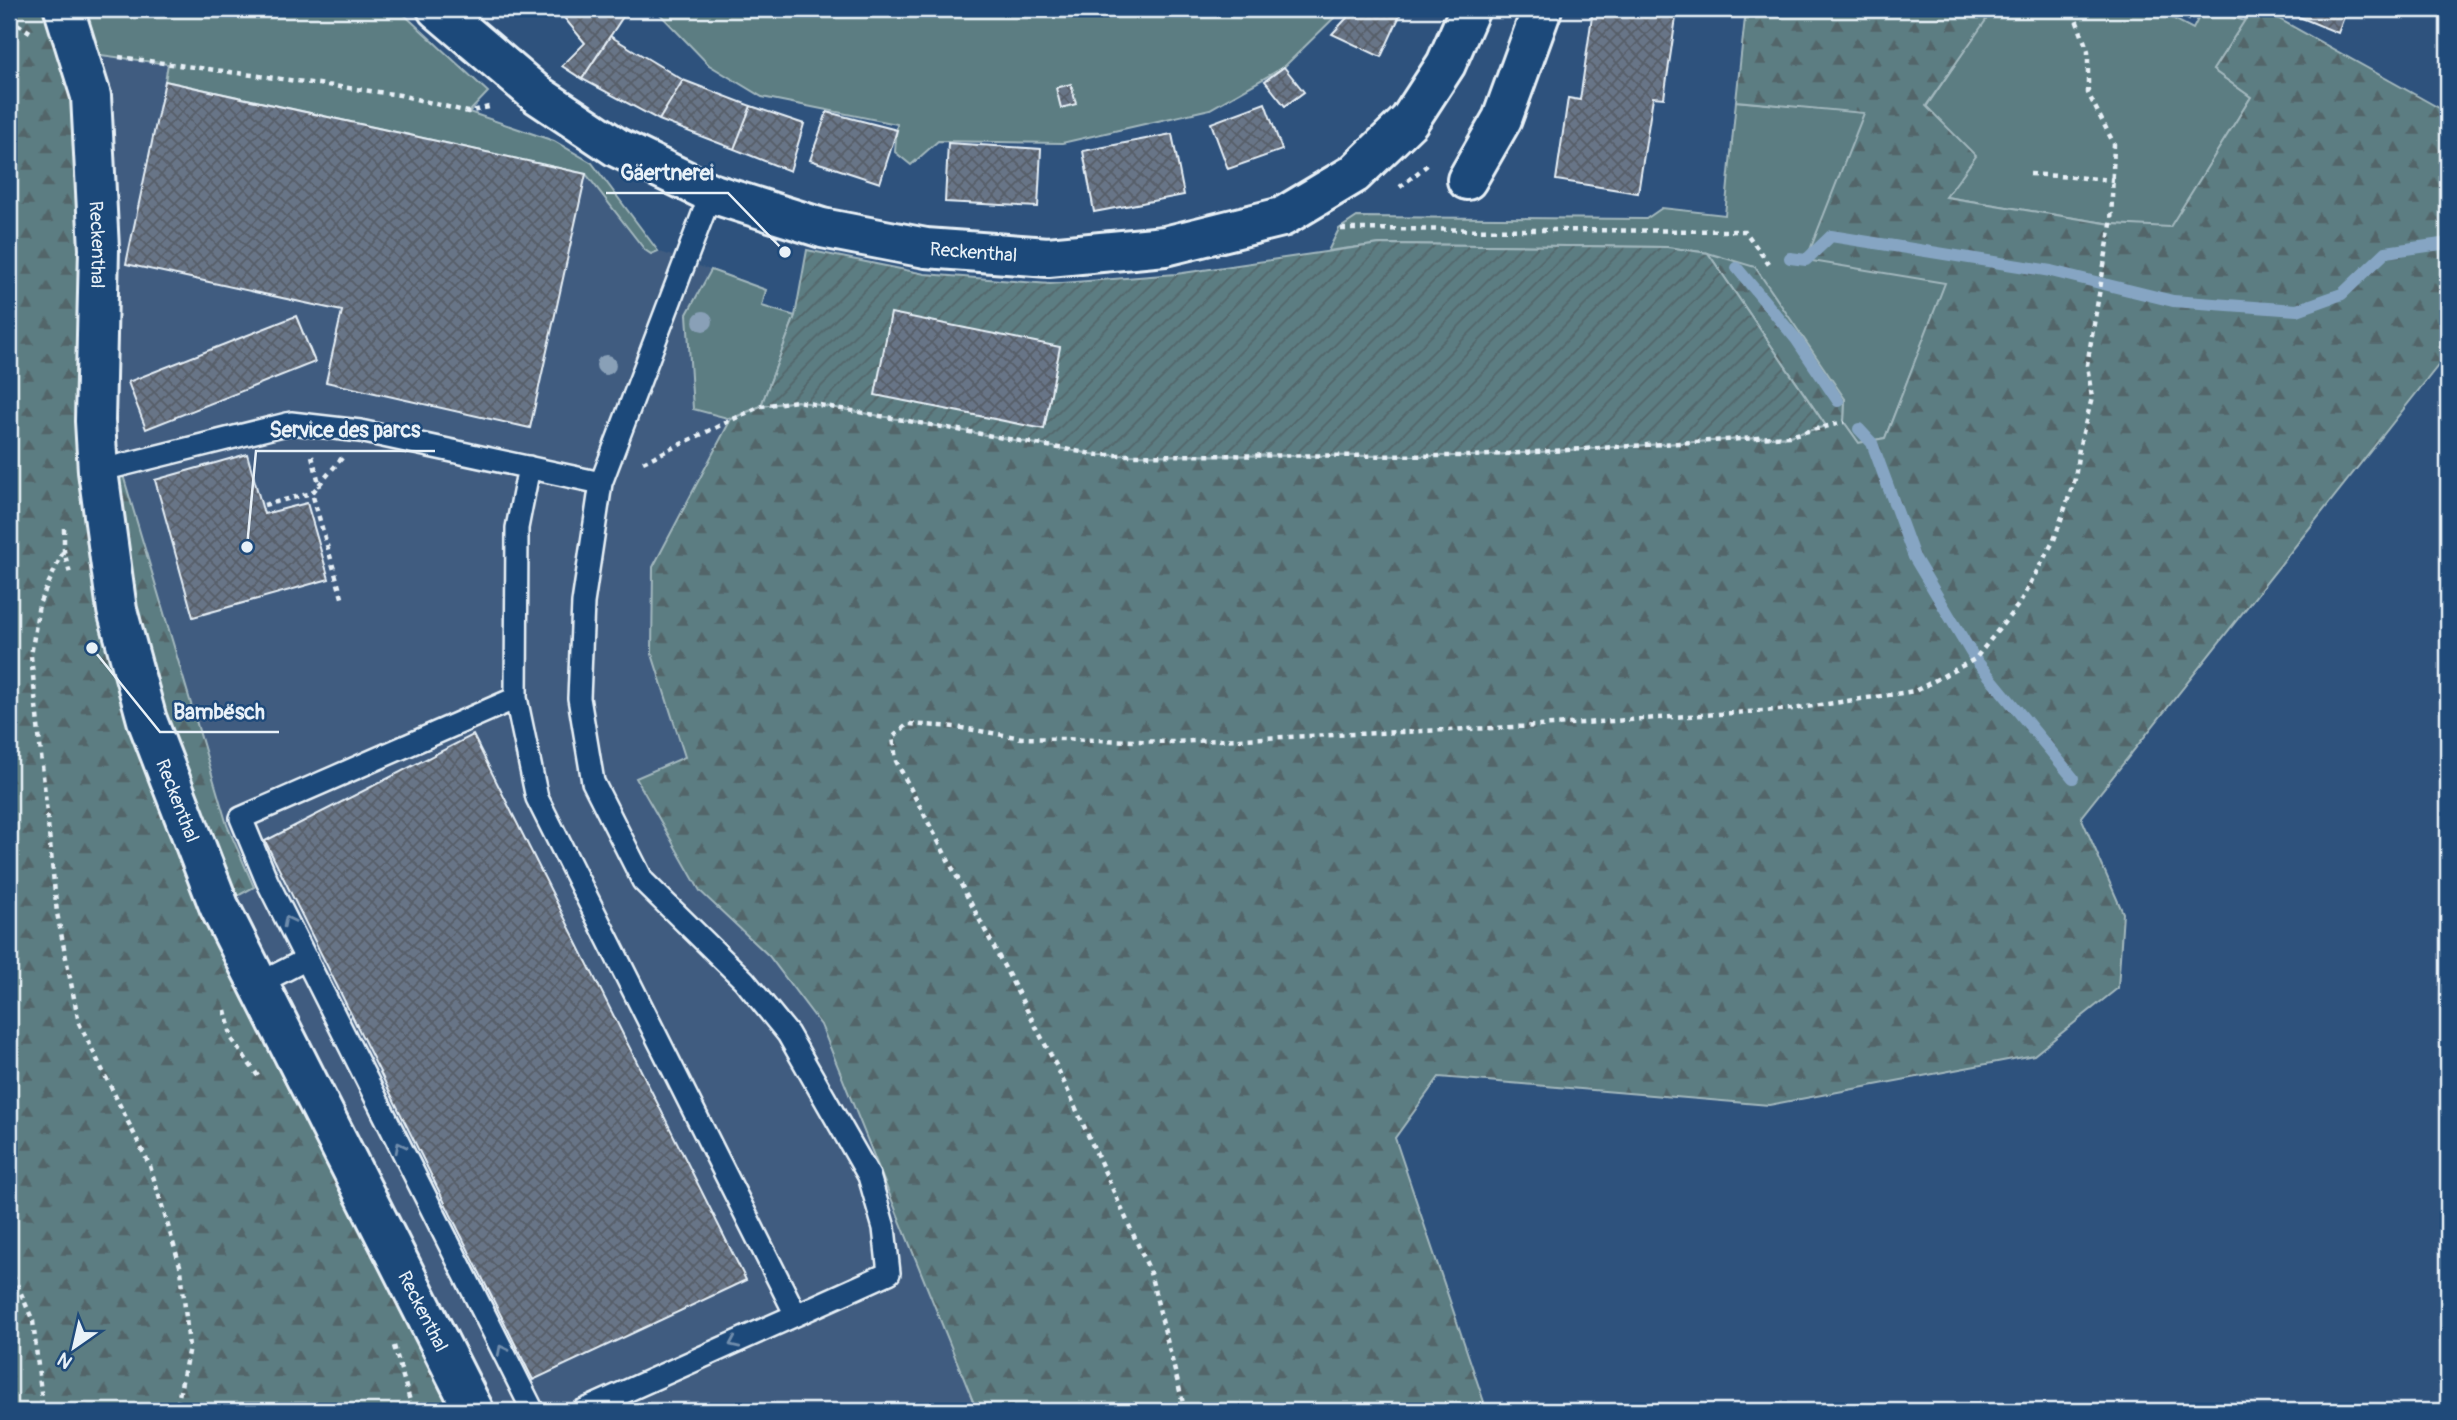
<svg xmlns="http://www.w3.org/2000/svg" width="2457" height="1420" font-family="Pangolin,sans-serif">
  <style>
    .built { fill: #3f5c80 }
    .grass { fill: #5c7d82; stroke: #a2b7bd; stroke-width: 2 }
    .forest { fill: url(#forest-firs); stroke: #a2b7bd; stroke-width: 2 }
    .garden { fill: url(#garden-furrows); stroke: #a2b7bd; stroke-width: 2 }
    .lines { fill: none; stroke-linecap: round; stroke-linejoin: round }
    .stream { stroke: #86a5c3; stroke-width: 12 }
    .building { fill: url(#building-cross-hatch); stroke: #e8f1f8; stroke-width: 2 }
    .service-casing { stroke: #e8f1f8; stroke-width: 26 }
    .minor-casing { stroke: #e8f1f8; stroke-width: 44 }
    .secondary-casing { stroke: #e8f1f8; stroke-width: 44 }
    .path { stroke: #e8f1f8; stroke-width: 4.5; stroke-dasharray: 5 5; stroke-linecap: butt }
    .service { stroke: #1f4a7a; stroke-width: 21 }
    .minor { stroke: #1f4a7a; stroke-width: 38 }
    .secondary { stroke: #1f4a7a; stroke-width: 38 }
    .tree { fill: #89a0b7 }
    .oneway { stroke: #6f8dac }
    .labels { text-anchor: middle; stroke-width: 5; stroke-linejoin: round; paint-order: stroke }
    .street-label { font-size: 19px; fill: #e8f1f8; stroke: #1f4a7a }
    .leader { fill: none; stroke: #e8f1f8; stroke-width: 2.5 }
    .callout-dot { fill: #e8f1f8; stroke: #1f4a7a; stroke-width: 2.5 }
    .callout-label { font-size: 21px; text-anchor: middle; font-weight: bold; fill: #e8f1f8; stroke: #1f4a7a; stroke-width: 5; stroke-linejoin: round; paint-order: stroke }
  </style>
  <defs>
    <pattern id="forest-firs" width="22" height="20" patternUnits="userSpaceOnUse" patternTransform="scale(1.75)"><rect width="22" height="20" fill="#5c7d82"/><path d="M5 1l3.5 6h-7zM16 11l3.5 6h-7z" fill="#526569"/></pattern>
    <pattern id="garden-furrows" width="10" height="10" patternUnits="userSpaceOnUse" patternTransform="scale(1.75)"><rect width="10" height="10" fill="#5c7d82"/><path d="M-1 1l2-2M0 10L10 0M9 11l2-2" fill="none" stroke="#526569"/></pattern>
    <pattern id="building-cross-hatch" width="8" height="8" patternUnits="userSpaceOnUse" patternTransform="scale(1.75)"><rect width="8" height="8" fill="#687487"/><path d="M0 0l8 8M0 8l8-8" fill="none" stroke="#575e68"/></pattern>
  </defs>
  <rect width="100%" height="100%" fill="#2e527d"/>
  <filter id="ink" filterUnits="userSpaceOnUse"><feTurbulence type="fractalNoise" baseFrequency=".0143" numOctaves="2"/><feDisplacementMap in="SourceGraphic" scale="14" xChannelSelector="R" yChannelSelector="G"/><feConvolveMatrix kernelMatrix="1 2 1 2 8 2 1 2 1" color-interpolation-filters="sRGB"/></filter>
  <g filter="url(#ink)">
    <path class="built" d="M79 52 168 64 166 81 586 174 645 250 651 254 658 251 710 270 687 314 693 408 731 419 653 567 652 654 685 757 637 778 700 891 769 956 821 1025 977 1411H474L219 906 254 887 227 825 98 471Z"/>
    <path class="grass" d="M64 9H398L488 92 469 112 554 141 592 163 658 251 651 254 645 250 586 174 165 81 168 64 79 52Z
      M655 9H1343L1284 67 1210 109 1062 143 938 141 911 165 895 152 897 124 762 97 709 65Z
      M1978 9H2155L2193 29 2203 9H2206L2245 21 2213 70 2251 97 2170 228 2111 224 1946 197 1926 107 1985 20Z
      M1736 101 1864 112 1946 282 1885 438 1859 443 1844 422 1845 399 1708 253 1667 247 1380 244 1328 251 1339 229 1357 217 1646 219 1662 208 1725 215Z
      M711 270 766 290 762 306 795 316 761 406 731 419 693 409 687 314Z"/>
    <path class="forest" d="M9 9H64L79 52 95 421 120 465 227 825 254 887 219 906 474 1411H9Z
      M1746 9H1978L1986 20 1926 106 1976 156 1946 197 2111 224 2170 227 2251 97 2213 70 2252 9H2261L2448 113V353L2081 817 2123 913 2118 988 2034 1055 1769 1105 1439 1077 1395 1138 1487 1411H977L821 1025 769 956 700 891 636 778 685 757 652 654 653 567 731 419 761 406 797 401 1098 455 1473 456 1789 436 1826 426 1708 253 1755 267 1845 399 1844 422 1859 443 1885 438 1945 283 1806 260 1864 113 1736 101Z"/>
    <path class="garden" d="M1380 244 1667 247 1708 253 1826 426 1789 436 1473 456 1098 455 797 401 761 406 795 316 807 250 925 274 1050 284 1176 274Z"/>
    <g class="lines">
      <path class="stream" d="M1790 258 1806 260 1831 236 2051 271 2173 301 2297 310 2342 294 2386 252 2448 243
        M1737 268 1796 339 1838 401
        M1859 429 1872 443 1914 557 1975 659 2073 778"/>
    </g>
    <path class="building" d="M557 9H628L582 79 562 66 585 43Z
      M1355 9H1403L1381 57 1332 34Z
      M1593 9 1677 11 1664 98 1653 97 1638 193 1556 180 1568 98 1580 100Z
      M2167 9H2194L2189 20Z
      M2280 9H2347L2338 33Z
      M610 36 683 80 659 120 582 79Z
      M1284 67 1304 92 1285 106 1265 81Z
      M683 80 751 106 734 149 659 120Z
      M165 81 586 174 530 428 326 382 342 311 126 264Z
      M1071 84 1076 104 1061 108 1056 88Z
      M1265 103 1282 150 1228 169 1211 123Z
      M751 106 804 124 790 171 734 149Z
      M827 112 897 130 880 183 810 160Z
      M1172 134 1184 195 1094 212 1083 151Z
      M948 143 1041 149 1038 207 945 202Z
      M891 313 1060 347 1044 429 875 395Z
      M296 316 315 362 146 429 128 382Z
      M247 454 264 514 307 503 329 579 193 617 155 480Z
      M473 735 746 1280 533 1380 265 841Z"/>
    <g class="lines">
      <g class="service-casing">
        <path id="service" d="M529 467 517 528 516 698 537 798 796 1315 889 1273 884 1228 869 1176 788 1034 744 980 643 881 593 782 579 698 583 603 601 483
          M98 471 291 423 360 431 601 483 711 193
          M516 698 241 818 267 881 533 1411
          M258 984 307 959
          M582 1411 796 1315"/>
      </g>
      <g class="minor-casing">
        <g id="minor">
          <path id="s1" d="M64 9 91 96 99 249 95 421 98 471 117 610 147 720 219 906 474 1411"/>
          <path d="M1467 180 1502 119 1542 9"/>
        </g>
      </g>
      <g class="secondary-casing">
        <g id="secondary">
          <path id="s2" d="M437 9 538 95 616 147 711 193 822 228 926 248 1048 257 1165 246 1282 217 1354 174 1409 121 1446 64 1470 9"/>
        </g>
      </g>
      <path class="path" d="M9 19 30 32
        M119 57 400 95 468 112 493 106
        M2030 174 2114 180
        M1400 187 1431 162
        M1341 229 1745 231 1770 266
        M312 456 320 487
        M342 458 312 493 343 601
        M643 462 761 406 797 401 1098 455 1473 456 1789 436 1844 422
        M264 505 312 493
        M64 528V551L70 574
        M63 552 39 604 31 656 57 913 79 1023 150 1166 181 1269 189 1347 176 1411
        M225 1010 232 1039 258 1076
        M9 1266 33 1321 43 1411
        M394 1346 413 1411
        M1185 1411 1149 1269 1057 1067 896 761 893 737 908 724 956 727 1022 738 1172 742 1538 726 1793 709 1915 691 1975 659 2019 604 2054 540 2075 479 2079 448 2092 398 2087 365 2111 224 2114 144 2088 93V51L2072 9"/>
      <use href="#service" class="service"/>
      <use href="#minor" class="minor"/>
      <use href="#secondary" class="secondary"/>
    </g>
    <g class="tree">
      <circle cx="703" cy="321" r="10"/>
      <circle cx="606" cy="365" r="10"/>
    </g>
    <defs><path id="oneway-chevron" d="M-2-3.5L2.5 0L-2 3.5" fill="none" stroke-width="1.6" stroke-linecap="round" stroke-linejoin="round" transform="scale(1.75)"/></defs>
    <g class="oneway">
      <use href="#oneway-chevron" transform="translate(288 921) rotate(-117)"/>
      <use href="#oneway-chevron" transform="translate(400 1147) rotate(-117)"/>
      <use href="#oneway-chevron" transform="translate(734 1343) rotate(156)"/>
      <use href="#oneway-chevron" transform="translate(502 1350) rotate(-117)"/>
    </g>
  </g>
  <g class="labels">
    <g class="street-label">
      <text dy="7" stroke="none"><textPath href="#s1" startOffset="240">Reckenthal</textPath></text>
      <text dy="7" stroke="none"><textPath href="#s2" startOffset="602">Reckenthal</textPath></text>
      <text dy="7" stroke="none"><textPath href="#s1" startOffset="807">Reckenthal</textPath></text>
      <text dy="7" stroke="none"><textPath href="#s1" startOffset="1374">Reckenthal</textPath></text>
    </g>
  </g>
  <path class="leader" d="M785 252L728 193H606M247 547L256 451H435M92 648L160 732H279"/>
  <g class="callout-dot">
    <circle cx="785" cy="252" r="7"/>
    <circle cx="247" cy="547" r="7"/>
    <circle cx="92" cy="648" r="7"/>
  </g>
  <g class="callout-label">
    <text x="667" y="180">Gäertnerei</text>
    <text x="345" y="437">Service des parcs</text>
    <text x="219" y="719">Bambësch</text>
  </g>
  <rect width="2457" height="1420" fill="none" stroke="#1f4a7a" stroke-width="35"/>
  <rect x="18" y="18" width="2422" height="1385" fill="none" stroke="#e8f1f8" stroke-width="2.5" filter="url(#ink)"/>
  <g transform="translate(74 1347) rotate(214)" stroke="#1f4a7a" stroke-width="5" paint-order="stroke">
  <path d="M0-5L12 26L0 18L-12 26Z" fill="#e8f1f8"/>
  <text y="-10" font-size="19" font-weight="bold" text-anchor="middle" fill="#e8f1f8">N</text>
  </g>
</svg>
